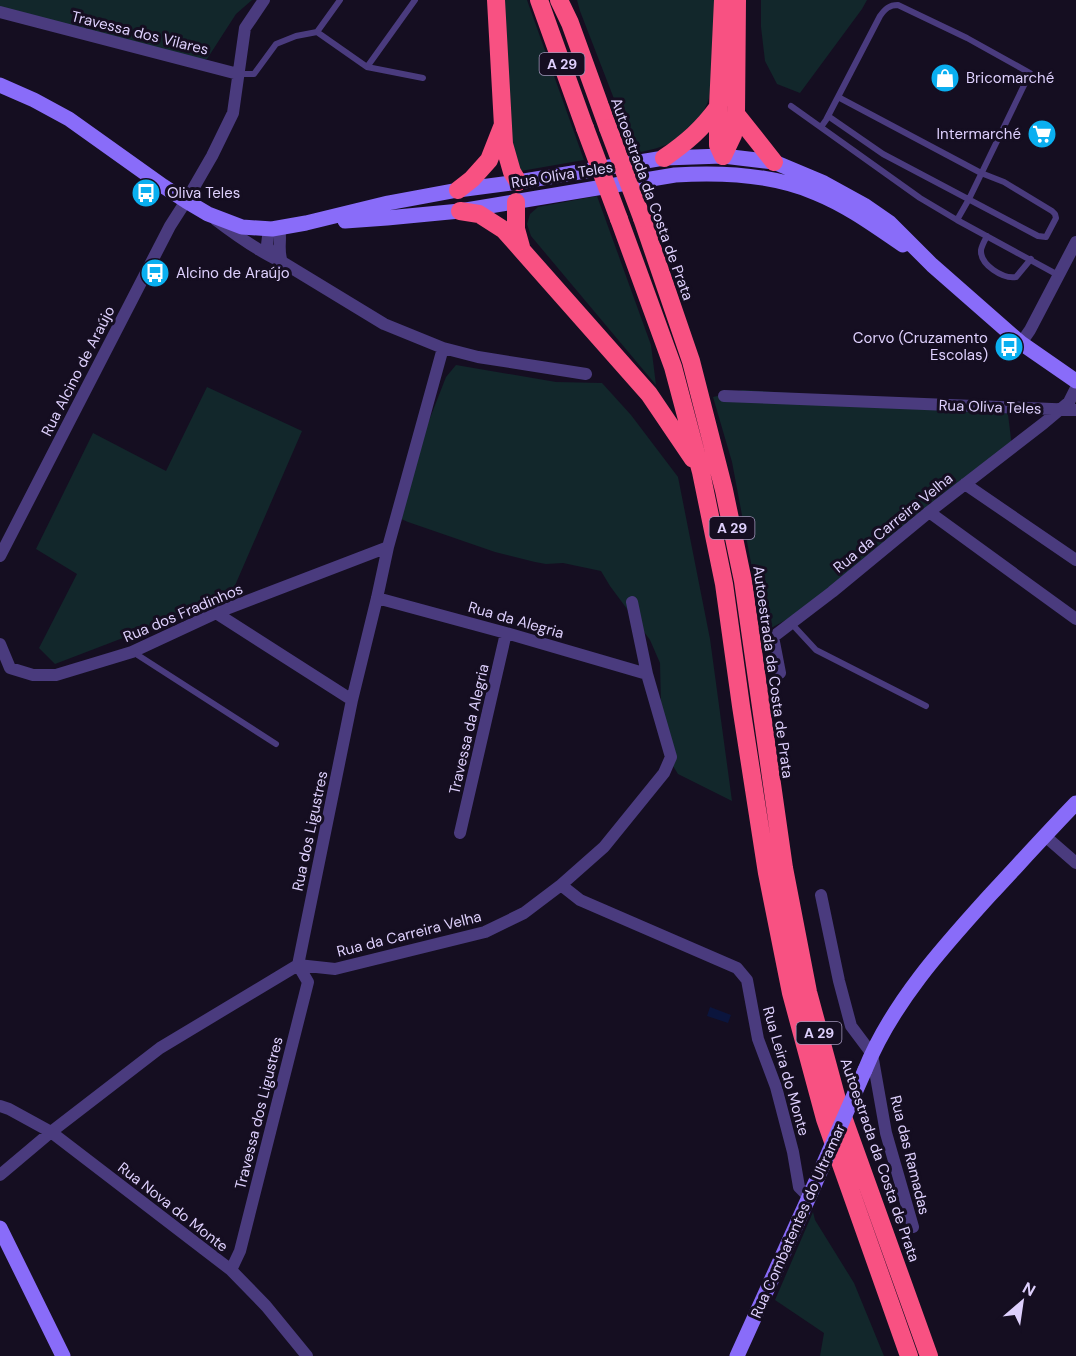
<svg xmlns="http://www.w3.org/2000/svg" width="1076" height="1356" font-family="'DM Sans',sans-serif">
  <style>
    .green { fill: #12272b }
    .water { fill: #0b153d }
    .lines { fill: none; stroke-linecap: round; stroke-linejoin: round }
    .lane { stroke: #4a3b7e; stroke-width: 6 }
    .street { stroke: #4a3b7e; stroke-width: 12 }
    .secondary { stroke: #896cf9; stroke-width: 15 }
    .highway { stroke: #f85182; stroke-width: 18 }
    .secondary-bridge { stroke: #896cf9; stroke-width: 15 }
    .highway-bridge { stroke: #f85182; stroke-width: 18 }
    .labels { text-anchor: middle; stroke-width: 6; stroke-linejoin: round; paint-order: stroke }
    .shield { fill: #150e21; stroke: #a296bb; stroke-width: 1.5 }
    .shield-label { font-size: 14px; font-weight: bold; fill: #ded0fd }
    .street-label { font-size: 15px; fill: #ded0fd; stroke: #150e21 }
    .poi-label { font-size: 15px; fill: #ded0fd; stroke: #150e21; text-anchor: start }
  </style>
  <rect width="100%" height="100%" fill="#150e21"/>
  <path class="green" d="M0 0H252L236 14 207 59 184 60 0 14Z
    M502 0H527L584 160 521 171 513 157Z
    M577 0H717L710 96C706 106 702 117 695 126 680 143 657 149 635 153L580 11Z
    M761 0H867L862 9 800 93 777 84 765 61 761 27Z
    M597 196 651 345 656 385 531 236 527 224 530 214 538 207Z
    M456 365 556 382 602 383 631 415 678 477 710 639 732 801 678 774 670 761 661 706 660 663 650 640 610 586 601 571 563 563 546 564 535 562 495 552 408 522 399 518 423 436 446 377Z
    M207 387 302 431 230 597 55 664 39 648 77 574 36 549 93 433 166 471Z
    M743 390 1007 406 1012 447 838 591 764 632 732 462 713 397Z
    M813 1212 815 1220 854 1283 884 1356H820L824 1333 775 1300Z"/>
  <path class="water" d="M710 1007 731 1015 728 1023 707 1016Z"/>
  <g class="lines">
    <path class="lane" d="M317 32 367 67 423 78
      M367 67 415 0
      M239 74H254L276 44 296 36 317 32 340 0
      M791 106 920 198 957 220 1058 275
      M828 116 883 154 1038 236 1046 237 1056 218 1055 214 1052 211 1004 182 981 173 838 97
      M821 127 826 120 880 16C885 9 889 5 898 5L967 38 1030 73 969 199 957 220
      M987 236C985 240 982 245 981 250 980 265 1003 279 1016 277L1031 259
      M791 623 816 650 926 706
      M133 652 276 744"/>
    <path class="street" d="M0 12 238 74
      M216 220C237 236 258 251 282 262L384 324 443 348 478 357 586 374
      M279 227C282 239 277 250 282 262
      M269 228 267 245 272 257
      M1021 343 1030 330 1076 242
      M724 396 1076 410
      M965 484 1076 560
      M929 512 1076 619
      M0 556 170 226 186 201 212 156 233 113 245 28 264 0
      M377 598 506 633 647 674
      M216 613 352 700
      M0 644 10 668
      M10 668 33 675H56L132 652 216 613 388 547
      M780 673 773 637 832 592 929 512 1044 423 1069 402 1076 388
      M460 833 506 633
      M1045 836 1076 863
      M561 885 580 900 737 968 747 980 758 1039 776 1087 793 1152 799 1187 809 1197
      M821 895 839 981 851 1026 872 1054 886 1133 913 1227
      M298 965 335 969 485 932 524 913 561 885 604 847 664 773 671 757 647 674 632 602
      M0 1106 9 1109 51 1132 231 1270 266 1306 307 1356
      M0 1175 51 1132 160 1048 298 965 352 700 377 598 388 547 443 348
      M231 1270 240 1251 308 982 298 965"/>
    <path class="secondary" d="M0 85 34 100 69 119 163 186 186 201 208 214 242 227 272 229 306 223 388 203 458 190 518 182 664 158 723 156 774 162 824 183 864 205 890 223 932 265 1021 343 1076 381
      M345 221 387 218 460 211 675 175C722 172 772 174 816 193 848 206 875 226 903 245
      M865 1070C892 1003 943 947 991 894 1019 864 1047 833 1076 803
      M0 1228 63 1356
      M737 1356 809 1197"/>
    <path class="highway" d="M496 0 504 144 512 172 518 182
      M539 0 585 128
      M559 0 570 23 608 128
      M737 0 736 114 774 162
      M723 156 718 145V107L723 0
      M723 156 733 135 736 114
      M664 158C687 142 702 129 718 107
      M458 190 472 179 489 160 502 127
      M516 202V229L521 247
      M460 211 479 214 504 230 649 394 693 459
      M642 218 691 361 724 490 743 581 784 868 808 992 838 1103 929 1356
      M619 219 673 367 701 472 724 584 741 706 767 873 791 993 825 1119 909 1356"/>
    <path class="secondary-bridge" d="M809 1197 865 1070"/>
    <path class="highway-bridge" d="M585 128 619 219
      M608 128 642 218"/>
  </g>
  <defs>
    <g id="shop-disc" transform="scale(1.5)"><circle r="9.5" fill="#0aaff0" stroke="#150e21"/><path d="M-5-2.5h2.3a2.7 3.5 0 0 1 5.4 0H5L5.5 6h-11ZM-1.5-2.5h3a1.5 2.3 0 0 0-3 0Z" fill="#fff"/></g>
    <g id="supermarket-disc" transform="scale(1.5)"><circle r="9.5" fill="#0aaff0" stroke="#150e21"/><path d="M-6-5.5h2.5l.6 2H6L4.5 2H-2.5L-4.4-4H-6ZM-1.5 3.2a1.3 1.3 0 1 0 .1 0ZM3 3.2a1.3 1.3 0 1 0 .1 0Z" fill="#fff"/></g>
    <g id="bus-disc" transform="scale(1.5)"><circle r="9.5" fill="#0aaff0" stroke="#150e21"/><path d="M-5-6H5V4H4V6H2V4H-2V6H-4V4H-5ZM-3.5-4V0h7V-4ZM-3.5 1.2v1.5H-2V1.2ZM2 1.2v1.5H3.5V1.2Z" fill="#fff"/></g>
  </defs>
  <g fill-rule="evenodd">
    <use href="#shop-disc" x="945" y="78"/>
    <use href="#supermarket-disc" x="1042" y="134"/>
    <use href="#bus-disc" x="146" y="193"/>
    <use href="#bus-disc" x="155" y="273"/>
    <use href="#bus-disc" x="1009" y="347"/>
  </g>
  <g class="labels">
    <g class="shield">
      <rect x="539.5" y="53" width="45" height="22" rx="4.5"/>
      <rect x="709.5" y="517" width="45" height="22" rx="4.5"/>
      <rect x="796.5" y="1022" width="45" height="22" rx="4.5"/>
    </g>
    <g class="shield-label">
      <text x="562" y="69">A 29</text>
      <text x="732" y="533">A 29</text>
      <text x="819" y="1038">A 29</text>
    </g>
    <g class="street-label">
      <text transform="translate(140 33) rotate(14)" y="5">Travessa dos Vilares</text>
      <text transform="translate(562 175) rotate(-9)" y="5">Rua Oliva Teles</text>
      <text transform="translate(652 199) rotate(70)" y="5">Autoestrada da Costa de Prata</text>
      <text transform="translate(78 371) rotate(-63)" y="5">Rua Alcino de Araújo</text>
      <text transform="translate(990 407) rotate(2)" y="5">Rua Oliva Teles</text>
      <text transform="translate(893 523) rotate(-39)" y="5">Rua da Carreira Velha</text>
      <text transform="translate(183 613) rotate(-23)" y="5">Rua dos Fradinhos</text>
      <text transform="translate(516 620) rotate(16)" y="5">Rua da Alegria</text>
      <text transform="translate(773 672) rotate(82)" y="5">Autoestrada da Costa de Prata</text>
      <text transform="translate(469 729) rotate(-77)" y="5">Travessa da Alegria</text>
      <text transform="translate(310 831) rotate(-78)" y="5">Rua dos Ligustres</text>
      <text transform="translate(409 934) rotate(-14)" y="5">Rua da Carreira Velha</text>
      <text transform="translate(786 1071) rotate(74)" y="5">Rua Leira do Monte</text>
      <text transform="translate(259 1113) rotate(-76)" y="5">Travessa dos Ligustres</text>
      <text transform="translate(910 1155) rotate(76)" y="5">Rua das Ramadas</text>
      <text transform="translate(880 1160) rotate(71)" y="5">Autoestrada da Costa de Prata</text>
      <text transform="translate(173 1207) rotate(38)" y="5">Rua Nova do Monte</text>
      <text transform="translate(798 1221) rotate(-66)" y="5">Rua Combatentes do Ultramar</text>
    </g>
    <g class="poi-label">
      <text x="966" y="83">Bricomarché</text>
      <text x="1021" y="139" text-anchor="end">Intermarché</text>
      <text x="167" y="198">Oliva Teles</text>
      <text x="176" y="278">Alcino de Araújo</text>
      <text x="988" y="343" text-anchor="end">Corvo (Cruzamento<tspan x="988" dy="17">Escolas)</tspan></text>
    </g>
  </g>
  <g transform="translate(1022 1302) rotate(29)" stroke="#150e21" stroke-width="4.5" paint-order="stroke">
  <path d="M0-4.5L10 22L0 15L-10 22Z" fill="#ded0fd"/>
  <text y="-9" font-size="16" font-weight="bold" text-anchor="middle" fill="#ded0fd">N</text>
  </g>
</svg>
